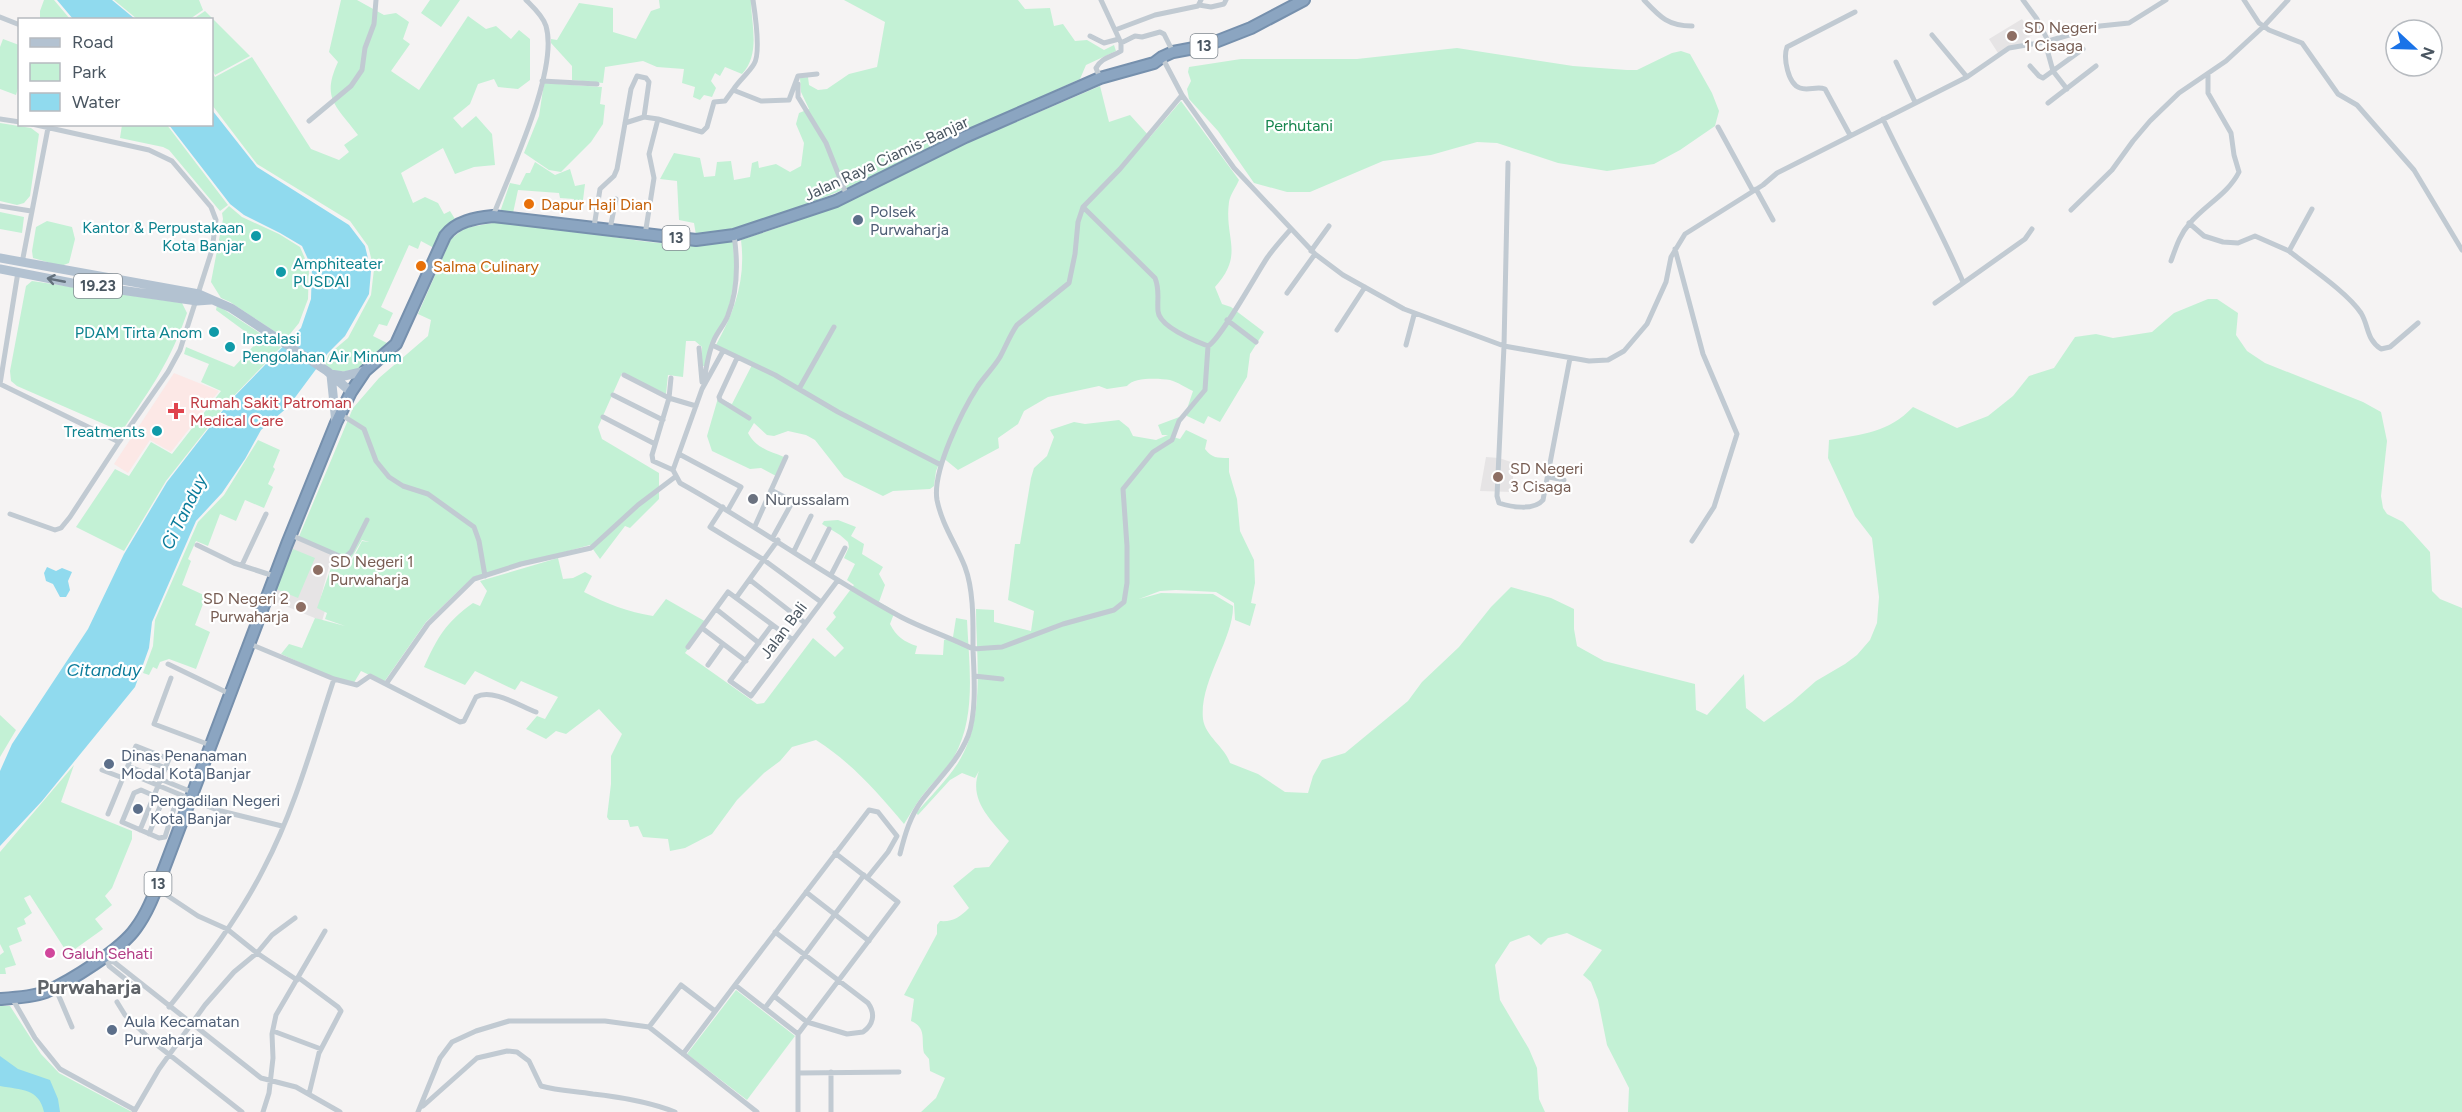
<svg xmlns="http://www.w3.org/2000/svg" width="2462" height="1112" font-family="Figtree,sans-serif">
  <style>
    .education { fill: #e6e4e5 }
    .medical { fill: #fce8e6 }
    .green { fill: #c3f1d5 }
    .water { fill: #90daee }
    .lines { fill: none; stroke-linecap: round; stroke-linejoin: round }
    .highway-casing { stroke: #7690ad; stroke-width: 14 }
    .street { stroke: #c1cad2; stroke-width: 5 }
    .primary { stroke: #b3c2d1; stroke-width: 9 }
    .highway { stroke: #8ba5c1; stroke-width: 10 }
    .oneway { stroke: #64717d }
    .education-dot { fill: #8d6e63; stroke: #fff; stroke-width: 2 }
    .food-dot { fill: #e8710a; stroke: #fff; stroke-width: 2 }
    .service-dot { fill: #5c6f8a; stroke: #fff; stroke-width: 2 }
    .culture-dot { fill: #0f9aa8; stroke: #fff; stroke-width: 2 }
    .health-dot { fill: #e0444e; stroke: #fff; stroke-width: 2 }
    .worship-dot { fill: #6b7280; stroke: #fff; stroke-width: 2 }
    .hotel-dot { fill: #d1479c; stroke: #fff; stroke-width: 2 }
    .labels { text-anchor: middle; stroke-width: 4.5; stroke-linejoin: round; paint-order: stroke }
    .shield { fill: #fff; stroke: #808990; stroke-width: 1.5 }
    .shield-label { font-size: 15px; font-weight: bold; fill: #4a5661 }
    .education-label { font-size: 16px; fill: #785e54; stroke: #fff; text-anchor: start }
    .park-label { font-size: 16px; fill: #17864f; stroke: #fff }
    .street-label { font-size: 16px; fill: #4a5661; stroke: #fff }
    .food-label { font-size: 16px; fill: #c56008; stroke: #fff; text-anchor: start }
    .service-label { font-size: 16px; fill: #4e5e75; stroke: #fff; text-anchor: start }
    .culture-label { font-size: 16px; fill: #0d838f; stroke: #fff; text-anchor: end }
    .health-label { font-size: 16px; fill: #be3a42; stroke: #fff; text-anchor: start }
    .worship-label { font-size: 16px; fill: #5b616d; stroke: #fff; text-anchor: start }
    .hotel-label { font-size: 16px; fill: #b23c85; stroke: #fff; text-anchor: start }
    .water-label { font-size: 18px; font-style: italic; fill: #0c7c9b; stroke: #fff }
    .quarter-label { font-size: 20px; font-weight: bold; fill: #5f6368; stroke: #fff }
  </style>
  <rect width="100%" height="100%" fill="#f5f3f3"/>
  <path class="education" d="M2022 19 2032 35 2029 37 2032 42 1998 53 1989 39Z
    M1486 457 1499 458 1514 463 1512 492 1480 491Z
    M294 537 332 555 318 608 325 611 322 621 271 600Z"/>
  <path class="medical" d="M174 373 219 391 171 452 150 440 128 473 114 464Z"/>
  <path class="green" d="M44 0H54L70 19H40V11Z
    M114 0H199L203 10 190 19H137Z
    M341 0H357L384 15 396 13 409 22 403 39 410 44 391 71 419 90 468 16 486 29 496 26 511 39 519 30 530 39V80L518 89 498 87 494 79 478 84 470 104 453 118 462 128 476 116 492 134 495 165 474 167 455 174 443 148 401 173 413 203 425 197 438 203 444 214 450 211 455 219 445 228 434 248 421 241 418 249 409 245 381 307 393 313 387 326 379 324 373 336 389 344C369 363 363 371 335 372L325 364 329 354 348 338 371 295 374 269 368 246 350 221 257 164 212 105V72L215 77 252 57 311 149 339 160 349 152 344 145 358 135C336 105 321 99 338 62L329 52Z
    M430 0H460L441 27 421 13Z
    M659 0H753L751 3C752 28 760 54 742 74L725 67 720 76 715 73 711 81 716 88 712 97 704 95 700 100 693 97 695 87 682 83 684 69 657 67 643 61 605 67 603 83 572 80V66L551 43V39L557 40 579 3 613 8V32L636 39 651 11 660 8Z
    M844 0H1018L1025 9 1050 8 1054 26 1063 24 1075 41 1087 40 1104 50 1114 45 1116 51 1086 65 1080 79C990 119 902 168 810 203 772 217 736 231 696 235L694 223 679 220 677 181 660 179 674 153 700 158 704 177 715 176 717 162 731 161 734 180 750 177 752 163 758 161 759 168 776 164 790 172 801 166 804 143 796 124 799 113 809 109 801 92 800 78 808 77 809 85 818 90 827 89 849 74 877 67 885 22Z
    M205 11 250 56 215 75 212 69V20L193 19Z
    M3 39 19 45V85L16 95 0 89V47Z
    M1457 48 1573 66 1627 70H1637L1672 53 1681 51 1690 54 1712 93 1719 111 1715 126 1680 150 1654 164 1607 171 1558 163 1497 143 1477 142 1431 155 1383 161 1310 192H1287L1254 183 1218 131 1189 99 1187 89 1191 81 1188 72 1189 67 1241 59H1357Z
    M544 83 602 87 600 104 605 105 603 124 591 142 561 172 549 170 524 153 539 116Z
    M1100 86 1109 122 1130 115 1150 137 1181 101 1239 180C1236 187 1230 195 1229 202 1224 239 1245 254 1215 287L1222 304 1231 307 1264 332 1250 354 1247 377 1220 422 1208 416 1204 424 1187 416 1186 412 1193 391C1186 388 1178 382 1170 380 1159 378 1133 377 1127 386L1107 389 1099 386 1048 397 1024 411 1018 424 998 438 999 448 958 470 942 457 936 471 934 486 930 489 893 491 883 496 844 477 815 440 806 435 788 431 774 436 767 435 754 423 748 433C756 448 769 451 784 457L776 476 761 468 750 469 712 451 707 436 718 398 732 404 753 363 716 345C735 311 746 279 741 240L789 224 865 193 962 145Z
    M0 123 31 128 39 134 30 196 24 203 17 205 0 201Z
    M122 125H167L228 205 220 211 169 150 163 147 120 138Z
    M535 162 555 175 570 169 575 186 585 184 582 208 573 207 574 199 560 198 559 193 518 190 513 213 500 212 510 183 520 185 526 173H530Z
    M229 206 242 217 279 234 300 247 309 268 308 299 299 323 286 339 230 302 221 298 211 282 223 219 222 213Z
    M0 212 24 217 22 233 0 229Z
    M47 221 72 227 75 239 69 263 61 266 33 258 32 251 36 227Z
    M498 222C512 223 526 223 540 225 583 230 699 258 733 237L735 277 729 307 705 366H702V347L695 341H686L683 377 668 375 666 394 622 373 598 427 602 439 659 473V499L630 528 625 526 600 559 590 545 473 577 426 622 384 682 361 671 352 686 281 654 289 644 302 648 315 618 345 626 325 619 327 613 317 608 333 562 348 568 362 541 369 542 362 540 349 562 298 539 353 408 379 378 428 336 431 320 418 314 451 239 465 228Z
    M32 281 182 303 187 313C171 360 152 387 124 428L120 431 17 386 11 381 10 371 26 286Z
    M2208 299H2217L2238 313 2236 335 2247 351 2265 363 2363 402 2381 412 2387 441 2381 496 2383 508 2387 514 2403 522 2430 552 2432 591 2440 599 2462 608V1112H1628L1629 1088 1607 1045 1598 1000 1591 982 1583 975 1602 950 1567 933 1548 938 1541 945 1529 935 1510 942 1495 965 1500 1000 1529 1049 1537 1068 1539 1099 1545 1112H921L936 1098 945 1078 930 1071 929 1059 924 1053C921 1039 927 1028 911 1021L914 999 904 995 937 934V925L940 921C953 922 960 917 969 908L953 886 975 868 989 867 1009 841C991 820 968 800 979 771L975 778 962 773 950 780 918 815 916 813C930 797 946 781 958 763 986 719 976 659 976 609L994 610V622L1031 631 1034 611 1008 600 1015 544H1020L1031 478 1034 468 1047 456 1054 437 1050 430 1074 422 1085 424 1119 420 1129 428 1133 436 1156 440 1168 435H1162L1158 425 1182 416 1173 437 1180 439 1186 430 1207 440 1205 449C1212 458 1217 458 1229 458V472L1237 499 1240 531 1254 560 1255 583 1251 603 1256 604 1250 626 1235 620 1234 603 1216 592 1176 590 1160 591 1139 599 1161 593 1213 594 1233 606C1234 638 1199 682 1203 719 1205 736 1225 747 1230 763L1258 774 1285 792 1308 793 1313 776 1322 760 1345 753 1408 701 1422 682 1459 647 1491 607 1511 587 1551 598 1574 609V629L1577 646 1604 661 1695 684 1696 710 1707 715 1744 674 1746 708 1764 722 1792 702 1816 681 1845 664 1857 655 1870 640 1877 623 1879 597 1872 538 1855 516 1828 458 1829 440C1863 434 1888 433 1913 407L1957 428 1988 416 2013 396 2029 376 2054 368 2075 337 2096 334 2113 338 2152 332 2174 313Z
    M217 305 281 347 229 401 166 481 124 551 76 527 115 469 129 476 151 442 172 454 221 391 201 382 209 364 184 354 186 347 234 367 258 341 216 310Z
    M258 440 280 450 273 467 275 469 268 484 273 487 264 508 245 500 236 521 220 514 208 546 196 541 188 559 191 561 182 585 206 596 195 625 210 632 196 669 169 659 160 662 157 669 153 667 149 675 143 673 153 646 155 620 198 522 224 495Z
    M838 520 856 527 851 536 864 544 862 554 883 567 879 574 885 585 879 602 895 611 890 624C896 636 904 642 917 646L915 654 943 655 944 640 953 637 956 618 967 620C969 665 977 716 954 757 945 771 932 783 922 796 915 805 910 815 904 824 878 793 851 762 816 740L792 747 780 761 764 773 737 800 712 834 685 848 670 851 668 839 643 837 638 826 630 827 628 820H609L607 817 611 784V756L622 734 599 709 566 734 556 731 546 739 526 729 537 716 545 719 558 697 521 681 515 690 475 671 465 685 424 667C437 638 446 622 473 603L480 606 487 591 480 581 558 558 563 579 573 578 585 572 592 576 584 592C607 604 628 612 653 616L666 599 708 623 685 653 757 704 764 703 813 638 835 657 844 648 826 629 836 617 833 613 854 585 847 580 855 564 844 558 849 547 848 542 840 535 822 524 824 521Z
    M293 549 315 558 298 598 276 589Z
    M0 715 16 730 0 757Z
    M74 765 61 802 132 831V839L112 888 105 896 112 905 95 919 103 929 68 954 30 895 24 898 32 913 24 919 26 924 17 928 22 941 9 946 16 965 5 968 6 974H0V955L4 952 0 944V852Z
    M736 990 795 1036 747 1100 687 1054Z
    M0 1006H10L41 1054 59 1073 132 1112H0Z"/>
  <path class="water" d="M57 0H112L135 19H73Z
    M212 110 257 167 349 225 365 246 371 271 369 294 345 336 328 353 288 407 261 430 245 459 222 493 196 521 152 622 149 648 135 687 42 801 0 846V771L12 744 88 629 124 554 167 482 230 401 301 328 311 299 312 268 302 246 280 233 244 215 230 204 169 125 212 124Z
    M47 567 56 571 62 568 72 572 68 581 70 590 66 597H60L53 584 46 581 44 573Z
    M0 1056 18 1069 50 1080 58 1099 60 1112H44C39 1088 21 1090 0 1086Z"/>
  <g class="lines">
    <g class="highway-casing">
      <path id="highway" d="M0 999C15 998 32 997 46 992 70 981 121 950 136 928 148 912 155 892 162 874L287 544 336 423 351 392 365 371 396 344 445 236C456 221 475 218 493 216L696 240 734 235 836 201 965 137 1100 78 1154 63 1162 57 1173 52 1205 46 1251 28 1304 0"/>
    </g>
    <path class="street" d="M1101 0 1115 30
      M1644 0C1660 17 1668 26 1692 26
      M2023 0 2037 19 2048 41
      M2244 0 2259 23 2269 30 2302 43 2338 94 2357 105 2414 170 2462 250
      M1199 5 1211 7 1224 4 1226 0
      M0 17 20 25
      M1932 35 1967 77
      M1090 36 1104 43 1119 39
      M2045 42 2053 71 2067 89
      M1121 43 1135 36 1142 37 1160 32 1164 34 1173 52
      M1162 57 1182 95 1234 168 1315 254 1343 275 1404 309 1504 346 1589 361 1608 360 1624 351 1647 324 1666 282 1671 257 1685 234 1763 185 1777 173 1967 77 2009 48 2045 42 2100 26 2129 23 2166 0
      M1896 62 1915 102
      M2030 66 2039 76 2043 78 2083 49
      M1100 78 1096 68C1102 57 1112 57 1121 51V43L1115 30 1155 15 1198 6 1201 0
      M542 81 597 84
      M798 84V97L826 143 847 196
      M733 90C740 79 748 74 754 64 761 53 755 13 753 0
      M1182 95 1120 169 1083 207 1078 222 1075 254 1069 283 1017 325C1010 335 1006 346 1000 357 994 367 985 376 978 386 962 411 932 471 937 500 942 525 956 544 965 567 974 591 973 623 973 649L1002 647 1063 624 1114 610 1124 602 1127 583V546L1123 489 1153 452 1172 440 1179 421 1205 390 1208 346
      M2048 103 2096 66
      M0 119 20 122
      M1883 119C1909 174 1939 226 1963 282
      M309 121 351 86 362 70 365 48 374 24 376 0
      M625 123 644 117
      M1718 127 1753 191
      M1850 135 1825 89C1817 86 1808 91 1800 88 1788 84 1783 58 1787 47L1855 12
      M1508 163 1504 346 1497 496 1499 503C1511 507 1534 511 1543 500L1570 358
      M1756 189 1773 220
      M0 206 31 211
      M1083 207 1155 278C1160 290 1157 299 1158 311 1159 327 1195 341 1208 346 1220 340 1257 273 1267 258 1274 248 1283 238 1291 229
      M2071 210 2112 170 2133 141 2150 121 2179 93 2226 61 2264 26 2288 0
      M493 216C510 172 559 70 546 26 543 16 533 7 526 0
      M2189 223 2204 236 2223 242 2238 243 2255 236 2289 251 2312 209
      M594 227 600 189 614 176 617 169 631 89 637 76 646 78 649 82 644 117 658 119 702 132 707 127 714 102 725 101 733 90 761 101 789 100 798 76 817 74
      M610 229 616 199
      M645 235 654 178 649 154 658 119
      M1675 249 1703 354 1737 434 1714 507 1692 541
      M1311 251 1329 226
      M2289 251C2309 267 2347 292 2361 313 2369 326 2366 339 2381 349L2390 347 2418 323
      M2171 261C2176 247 2180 234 2190 223 2205 205 2228 194 2239 172L2234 155 2231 133 2208 93V74
      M22 263 48 128
      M18 272 0 384 119 442
      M1287 293 1315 254
      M1935 303 2025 239 2032 229
      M1227 320 1256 342
      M1337 330 1365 287
      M712 345 775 375 838 412 941 465
      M1406 345 1414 315
      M699 348 702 382
      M723 351 702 389 673 470 680 483C756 525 825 576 901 617 924 629 949 637 973 649 974 674 977 712 968 736 958 761 939 778 923 799 910 816 905 834 900 854
      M737 358 719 397 720 400 749 418
      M624 375 669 398 671 378
      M704 382C706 368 708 353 714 340 718 331 725 324 728 315 738 290 738 262 734 235
      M799 389 834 327
      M613 395 663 420
      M340 414 364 429 376 461 389 477 403 486 428 494 474 527 479 541 485 576
      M603 417 655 444
      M679 454 741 487 728 510
      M673 470 653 461 652 455 669 398 696 406
      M1549 477 1564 480
      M771 490 792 501
      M723 507 710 527 764 560 821 602
      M10 514 55 530 61 528 70 517 119 442 168 372 180 350 212 250 216 220 211 207 172 161 149 150 32 124
      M755 526 786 457
      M291 535 344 558 351 552 367 520
      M773 537 794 499
      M197 545 234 563 274 576
      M794 551 811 516
      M812 563 829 529
      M242 565 266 514
      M831 575 845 548
      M750 580 805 623
      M736 598 778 540
      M716 609 759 643
      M772 625 730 681 751 696 838 580
      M702 628 746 661
      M250 644 334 679 357 685 370 676 460 722 464 721 476 697C492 688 520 706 536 712
      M688 647 728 592 793 640
      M168 664 230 694
      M708 665 723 644
      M974 676 1002 679
      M171 678 154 724 210 745
      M386 684 428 624 474 579 521 564 591 548 638 505 675 477
      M142 759 166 768
      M128 766 192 792
      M102 770 123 778
      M126 772 217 810 282 826
      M141 790 175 805 165 837 159 838 122 822 134 793Z
      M108 814 136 746 169 759 140 830
      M149 834 163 799
      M156 888 198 916 227 929 257 953 297 980
      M806 892 869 941
      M107 960 109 966 134 986 142 985
      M108 961 114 962 261 1078 296 1087 340 1112
      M299 978 338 1007 341 1011 319 1053 309 1094
      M55 987 72 1027
      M774 996 807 1022 847 1034 863 1032C873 1025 876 1014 868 1003L775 932
      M12 998 35 1038 60 1069 135 1110
      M117 1002 125 1015 152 1041 242 1112
      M169 1007C204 963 239 918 264 868 295 809 313 742 334 679
      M765 1008 864 875
      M649 1027 681 985 715 1011
      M273 1031 321 1049
      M798 1034 735 985 869 810 878 812 897 836 888 852 867 878
      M683 1054 735 985
      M831 1072V1112
      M798 1073 899 1072
      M423 1106 477 1058 507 1051 517 1052 529 1061 541 1086C559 1091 575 1091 593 1094 620 1097 650 1102 675 1112
      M134 1112 159 1069 205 1005 234 972 257 953 272 935 295 918
      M263 1112 269 1093 273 1058 272 1034 276 1015 325 931
      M418 1112 440 1058 452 1042 476 1031 509 1021H605L649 1027 757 1112
      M798 1112V1034L898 902 835 853"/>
    <path class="primary" d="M0 258 199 294 231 308 327 371 351 392
      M0 269 72 283 197 301 211 300
      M330 374 344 376 365 371
      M331 375 336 423"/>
    <use href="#highway" class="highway"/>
  </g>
  <defs><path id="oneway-shaft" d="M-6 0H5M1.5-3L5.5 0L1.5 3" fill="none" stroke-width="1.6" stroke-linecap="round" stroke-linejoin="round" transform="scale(1.5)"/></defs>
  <use class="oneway" href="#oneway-shaft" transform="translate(56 280) rotate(-169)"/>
  <g class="education-dot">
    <circle cx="2012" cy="36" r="6"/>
    <circle cx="1498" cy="477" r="6"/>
    <circle cx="318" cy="570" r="6"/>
    <circle cx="301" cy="607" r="6"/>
  </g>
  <g class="food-dot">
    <circle cx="529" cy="204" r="6"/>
    <circle cx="421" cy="266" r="6"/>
  </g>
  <g class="service-dot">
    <circle cx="858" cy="220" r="6"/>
    <circle cx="109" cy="764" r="6"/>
    <circle cx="138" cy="809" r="6"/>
    <circle cx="112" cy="1030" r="6"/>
  </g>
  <g class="culture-dot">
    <circle cx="256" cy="236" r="6"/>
    <circle cx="281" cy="272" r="6"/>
    <circle cx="214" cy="332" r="6"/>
    <circle cx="230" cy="347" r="6"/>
    <circle cx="157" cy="431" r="6"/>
  </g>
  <path class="health-dot" d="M173 402h6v6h6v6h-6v6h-6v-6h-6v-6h6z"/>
  <circle class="worship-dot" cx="753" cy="499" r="6"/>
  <circle class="hotel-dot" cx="50" cy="953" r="6"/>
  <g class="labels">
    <g class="shield">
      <rect x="1190.5" y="34" width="27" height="24" rx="4.5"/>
      <rect x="662.5" y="226" width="27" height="24" rx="4.5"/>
      <rect x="74" y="274" width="48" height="24" rx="4.5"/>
      <rect x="144.5" y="872" width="27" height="24" rx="4.5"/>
    </g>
    <g class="shield-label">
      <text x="1204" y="51">13</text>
      <text x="676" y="243">13</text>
      <text x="98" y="291">19.23</text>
      <text x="158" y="889">13</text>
    </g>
    <g class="education-label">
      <text x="2024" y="33">SD Negeri<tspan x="2024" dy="18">1 Cisaga</tspan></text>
      <text x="1510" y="474">SD Negeri<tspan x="1510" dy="18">3 Cisaga</tspan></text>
      <text x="330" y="567">SD Negeri 1<tspan x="330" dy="18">Purwaharja</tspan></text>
      <text x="289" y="604" text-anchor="end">SD Negeri 2<tspan x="289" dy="18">Purwaharja</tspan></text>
    </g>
    <g class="park-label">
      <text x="1299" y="131">Perhutani</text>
    </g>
    <g class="street-label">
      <text transform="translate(886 158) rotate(-25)" y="6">Jalan Raya Ciamis-Banjar</text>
      <text transform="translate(783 630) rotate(-53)" y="6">Jalan Bali</text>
    </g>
    <g class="food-label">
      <text x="541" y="210">Dapur Haji Dian</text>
      <text x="433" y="272">Salma Culinary</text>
    </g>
    <g class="service-label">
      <text x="870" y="217">Polsek<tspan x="870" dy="18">Purwaharja</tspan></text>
      <text x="121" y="761">Dinas Penanaman<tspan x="121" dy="18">Modal Kota Banjar</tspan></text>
      <text x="150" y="806">Pengadilan Negeri<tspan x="150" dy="18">Kota Banjar</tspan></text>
      <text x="124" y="1027">Aula Kecamatan<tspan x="124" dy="18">Purwaharja</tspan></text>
    </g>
    <g class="culture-label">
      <text x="244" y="233">Kantor &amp; Perpustakaan<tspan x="244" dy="18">Kota Banjar</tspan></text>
      <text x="293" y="269" text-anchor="start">Amphiteater<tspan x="293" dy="18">PUSDAI</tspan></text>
      <text x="202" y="338">PDAM Tirta Anom</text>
      <text x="242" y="344" text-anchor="start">Instalasi<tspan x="242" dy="18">Pengolahan Air Minum</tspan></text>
      <text x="145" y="437">Treatments</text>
    </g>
    <g class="health-label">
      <text x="190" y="408">Rumah Sakit Patroman<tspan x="190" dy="18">Medical Care</tspan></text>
    </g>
    <g class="worship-label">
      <text x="765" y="505">Nurussalam</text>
    </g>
    <g class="hotel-label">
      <text x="62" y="959">Galuh Sehati</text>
    </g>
    <g class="water-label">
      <text transform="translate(184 512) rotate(-64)" y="6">Ci Tanduy</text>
      <text x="104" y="676">Citanduy</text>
    </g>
    <g class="quarter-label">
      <text x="89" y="994">Purwaharja</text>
    </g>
  </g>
  <rect x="18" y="18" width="195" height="108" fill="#ffffff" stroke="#b7bbc0" stroke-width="1.5"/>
  <rect x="30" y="38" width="30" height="9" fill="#b3c2d1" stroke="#b7bbc0" stroke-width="1.5"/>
  <text x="72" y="48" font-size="18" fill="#4a5661">Road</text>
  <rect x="30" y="63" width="30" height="18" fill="#c3f1d5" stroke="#b7bbc0" stroke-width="1.5"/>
  <text x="72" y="78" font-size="18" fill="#4a5661">Park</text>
  <rect x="30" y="93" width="30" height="18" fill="#90daee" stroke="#b7bbc0" stroke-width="1.5"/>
  <text x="72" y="108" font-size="18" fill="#4a5661">Water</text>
  <g transform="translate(2414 48) rotate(112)"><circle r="28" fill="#ffffff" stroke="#b7bbc0" stroke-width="1.5"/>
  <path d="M0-4.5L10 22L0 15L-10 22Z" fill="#1a73e8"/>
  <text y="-9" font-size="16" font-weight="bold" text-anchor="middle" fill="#4a5661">N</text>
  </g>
</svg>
